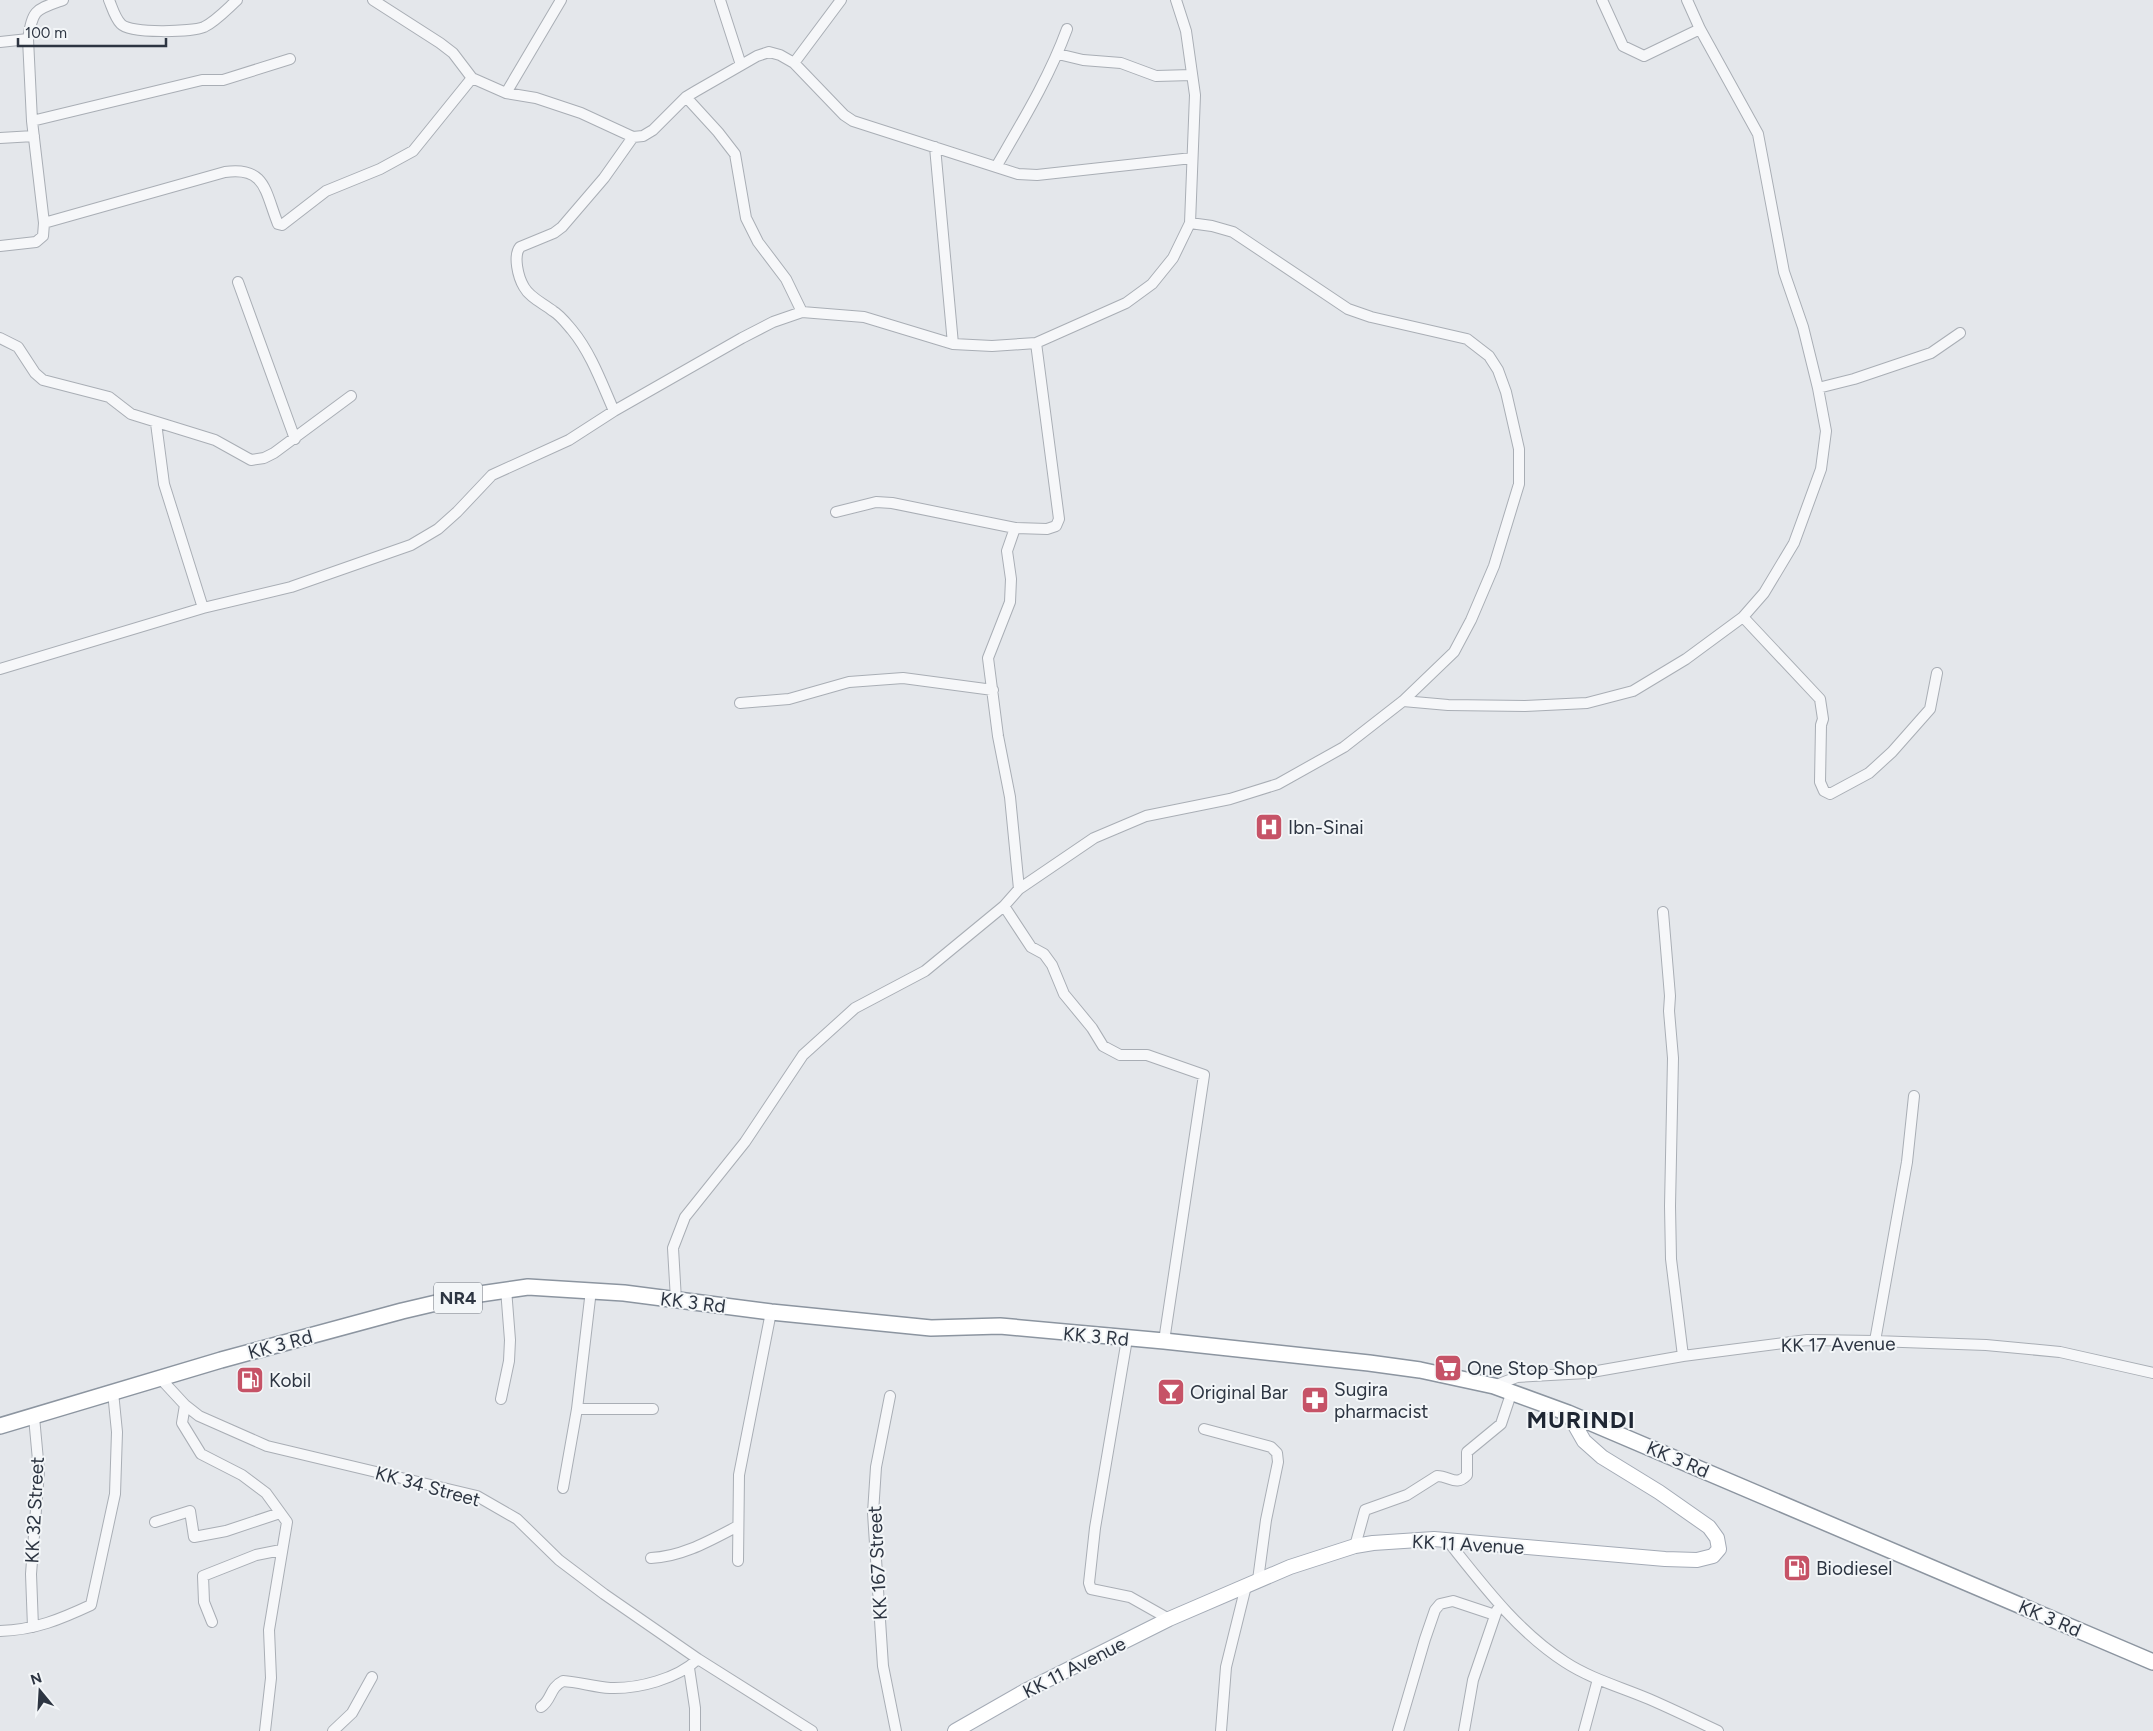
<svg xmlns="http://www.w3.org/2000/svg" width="2153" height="1731" font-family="Figtree,sans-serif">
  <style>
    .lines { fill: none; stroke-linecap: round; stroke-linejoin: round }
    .minor-casing { stroke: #a9aeb5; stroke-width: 12 }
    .major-casing { stroke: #a4abb6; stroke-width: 16 }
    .highway-casing { stroke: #8c95a0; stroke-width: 18 }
    .minor { stroke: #f6f7f9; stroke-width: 10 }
    .major { stroke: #fff; stroke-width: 14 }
    .highway { stroke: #fff; stroke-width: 15 }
    .labels { text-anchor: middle; stroke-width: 4; stroke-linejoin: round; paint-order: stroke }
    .shield { fill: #f3f6f8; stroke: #686f79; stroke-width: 1 }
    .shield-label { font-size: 18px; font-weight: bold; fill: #2d3542 }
    .poi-label { font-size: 19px; fill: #2d3542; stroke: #f3f6f8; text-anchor: start }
    .street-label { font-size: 19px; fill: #2d3542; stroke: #f3f6f8 }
    .district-label { font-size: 24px; font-weight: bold; letter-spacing: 1px; fill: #1e2633; stroke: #f3f6f8 }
  </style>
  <rect width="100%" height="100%" fill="#e4e7eb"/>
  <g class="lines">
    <g class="minor-casing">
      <path id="minor" d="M109 0C112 7 115 18 121 24 130 34 192 32 204 27 216 21 227 9 237 0
        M373 0 440 43 453 53 472 78 506 93 536 98 581 113 633 137 643 136 653 130 686 97 696 91 757 56 769 52 780 55 794 63 844 115 853 121 1018 174 1037 175 1192 158
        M720 0 741 65
        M1602 0 1623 46 1644 56 1700 29
        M0 42 28 39C33 9 35 10 63 0
        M1058 54 1083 60 1121 63 1156 76 1192 75
        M794 63 841 0
        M506 93 561 0
        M686 97 718 132 735 154 746 218 758 242 786 279 802 312
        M32 121 202 80H223L290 59
        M0 138 34 136
        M935 147 953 344
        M996 167C1022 122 1049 78 1067 29
        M44 223 225 172C266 166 265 192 278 224L282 225 326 191 380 169 413 151 472 78
        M0 246 36 242 43 236 44 223 32 121 28 39
        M238 282 295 439
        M0 338 18 347 35 373 43 380 109 397 131 414 215 440 251 460 264 458 274 453 351 396
        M1818 388 1854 379 1931 353 1960 333
        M614 411C602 384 591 353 572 330 566 323 560 315 553 311 543 303 530 298 524 287 518 277 513 256 520 247L554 233 562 227 604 178 633 137
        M156 423 164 484 203 608
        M836 512 876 502 892 503 1015 528
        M1743 617 1820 699 1823 719 1821 725 1820 782 1824 791 1830 794 1869 773 1892 752 1930 709 1937 673
        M0 669 203 608 291 587 411 545 438 529 457 512 492 475 569 440 614 411 742 338 773 322 802 312 864 317 953 344 992 346 1036 343 1126 303 1152 284 1173 258 1190 223 1195 95 1186 31 1176 0
        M1403 701 1448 705 1525 706 1587 703 1633 691 1686 659 1743 617 1764 593 1794 543 1821 469 1826 431 1818 388 1803 327 1784 272 1758 134 1700 29 1687 0
        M740 703 789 699 849 682 903 678 993 690
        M1019 889 1010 797 998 736 988 658 1010 602 1011 579 1007 551 1015 528 1047 529 1056 526 1059 519 1036 343
        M1004 906 1031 947 1044 954 1052 965 1064 994 1092 1028 1103 1046 1120 1055H1147L1204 1075 1164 1341
        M1663 912 1670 996 1669 1011 1673 1058 1670 1206 1671 1259 1683 1356
        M591 1290 577 1409H653
        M676 1300 673 1248 685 1217 745 1142 803 1055 855 1008 925 971 1004 906 1019 889 1094 838 1146 816 1230 799 1278 784 1344 747 1403 701 1454 652 1471 620 1494 566 1519 484V449L1506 392 1498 370 1489 356 1467 339 1371 317 1348 309 1233 232 1212 226 1190 223
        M1127 1339 1095 1528 1089 1583 1091 1589 1130 1597 1169 1619
        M1875 1341 1907 1162 1914 1096
        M160 1378 185 1405 199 1416 267 1446 477 1496 517 1519 559 1560 604 1594 698 1659 812 1731
        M1494 1386 1517 1377 1586 1373 1683 1356 1807 1340 1875 1341 1986 1345 2060 1352 2153 1373
        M890 1396 876 1467 873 1513 883 1666 896 1731
        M501 1399 509 1361 510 1340 506 1289
        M185 1405 182 1423 201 1454 242 1475 266 1493 287 1522 269 1630 271 1678 265 1731
        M1204 1429 1271 1447 1277 1453 1278 1462 1266 1520 1258 1580
        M563 1488 577 1409
        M155 1522 190 1511 194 1537 226 1531 280 1513
        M1447 1540C1483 1585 1517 1631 1565 1662 1591 1679 1621 1687 1649 1699 1672 1709 1695 1720 1718 1731
        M1355 1546 1365 1510 1407 1495 1437 1476C1450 1476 1456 1487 1467 1475V1452L1501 1424 1511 1394
        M651 1558C682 1557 711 1540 738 1526
        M738 1561 739 1475 771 1312
        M212 1622 204 1602 203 1576 256 1555 281 1550
        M33 1627 31 1574 39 1471 34 1417
        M0 1631C35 1630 61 1619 91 1605L115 1494 117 1432 113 1392
        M689 1668 695 1708V1731
        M541 1707C552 1700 549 1688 563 1681 579 1682 594 1687 610 1688 638 1689 677 1679 698 1659
        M333 1731 352 1713 372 1677
        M1221 1731 1226 1667 1246 1586
        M1398 1731 1425 1639 1435 1610 1440 1604 1453 1601 1495 1615
        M1464 1731 1473 1680 1497 1610
        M1584 1731 1598 1679"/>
    </g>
    <g class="major-casing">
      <path id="major" d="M955 1731 1025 1691 1169 1619 1290 1567 1355 1546 1373 1543 1434 1539 1665 1559 1697 1560 1713 1556 1719 1549 1717 1538 1709 1527 1659 1492 1602 1457 1584 1441 1568 1413"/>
    </g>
    <g class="highway-casing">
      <path id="highway" d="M0 1426 221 1360 402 1311 466 1296 528 1287 624 1293 771 1312 931 1328 1000 1326 1164 1341 1369 1363 1420 1370 1494 1386 1568 1413 2153 1662"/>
    </g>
    <use href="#minor" class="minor"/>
    <use href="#major" class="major"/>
    <use href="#highway" class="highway"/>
  </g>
  <defs>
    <g id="hospital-square" transform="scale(1.4375)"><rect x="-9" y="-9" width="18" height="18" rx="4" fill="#c65367" stroke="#f3f6f8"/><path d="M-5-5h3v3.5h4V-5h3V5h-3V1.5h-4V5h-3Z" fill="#fff"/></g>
    <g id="supermarket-square" transform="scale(1.4375)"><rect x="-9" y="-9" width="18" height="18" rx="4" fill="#c65367" stroke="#f3f6f8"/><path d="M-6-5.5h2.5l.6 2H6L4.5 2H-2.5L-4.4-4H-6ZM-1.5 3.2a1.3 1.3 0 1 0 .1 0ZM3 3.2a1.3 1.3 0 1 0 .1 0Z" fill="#fff"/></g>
    <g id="fuel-square" transform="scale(1.4375)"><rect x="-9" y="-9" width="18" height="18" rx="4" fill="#c65367" stroke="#f3f6f8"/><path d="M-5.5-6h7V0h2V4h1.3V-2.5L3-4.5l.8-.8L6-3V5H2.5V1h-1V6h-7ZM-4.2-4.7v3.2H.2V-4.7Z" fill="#fff"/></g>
    <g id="bar-square" transform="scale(1.4375)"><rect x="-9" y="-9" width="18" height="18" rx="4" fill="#c65367" stroke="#f3f6f8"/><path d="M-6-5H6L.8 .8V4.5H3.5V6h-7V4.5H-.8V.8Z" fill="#fff"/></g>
    <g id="pharmacy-square" transform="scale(1.4375)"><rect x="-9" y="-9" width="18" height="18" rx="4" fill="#c65367" stroke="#f3f6f8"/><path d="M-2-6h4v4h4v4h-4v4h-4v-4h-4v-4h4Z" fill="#fff"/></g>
  </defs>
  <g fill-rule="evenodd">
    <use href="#hospital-square" x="1269" y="827"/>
    <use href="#supermarket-square" x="1448" y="1368"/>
    <use href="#fuel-square" x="250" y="1380"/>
    <use href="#bar-square" x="1171" y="1392"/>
    <use href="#pharmacy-square" x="1315" y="1400"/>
    <use href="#fuel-square" x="1797" y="1568"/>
  </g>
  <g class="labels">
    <rect class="shield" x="434" y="1282.5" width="48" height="31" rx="4"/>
    <g class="shield-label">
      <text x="458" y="1304">NR4</text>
    </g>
    <g class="poi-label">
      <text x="1288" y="834">Ibn-Sinai</text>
      <text x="1467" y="1375">One Stop Shop</text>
      <text x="269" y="1387">Kobil</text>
      <text x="1334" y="1396">Sugira<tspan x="1334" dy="22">pharmacist</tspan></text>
      <text x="1190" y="1399">Original Bar</text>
      <text x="1816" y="1575">Biodiesel</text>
    </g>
    <g class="street-label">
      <text transform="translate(693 1302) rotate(7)" y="7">KK 3 Rd</text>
      <text transform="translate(1096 1336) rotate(5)" y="7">KK 3 Rd</text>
      <text transform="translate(280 1344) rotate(-15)" y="7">KK 3 Rd</text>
      <text transform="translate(1838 1344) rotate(-1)" y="7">KK 17 Avenue</text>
      <text transform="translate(1678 1459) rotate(23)" y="7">KK 3 Rd</text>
      <text transform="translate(428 1486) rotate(15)" y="7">KK 34 Street</text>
      <text transform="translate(34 1510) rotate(-87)" y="7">KK 32 Street</text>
      <text transform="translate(1468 1544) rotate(3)" y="7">KK 11 Avenue</text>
      <text transform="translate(877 1563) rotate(-93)" y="7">KK 167 Street</text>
      <text transform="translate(2050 1618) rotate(23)" y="7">KK 3 Rd</text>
      <text transform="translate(1074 1667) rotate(-27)" y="7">KK 11 Avenue</text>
    </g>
    <g class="district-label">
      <text x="1581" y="1428">MURINDI</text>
    </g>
  </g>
  <g transform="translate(40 1691) rotate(342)" stroke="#f3f6f8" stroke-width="4" paint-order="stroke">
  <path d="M0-4L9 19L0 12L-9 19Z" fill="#2d3542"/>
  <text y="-8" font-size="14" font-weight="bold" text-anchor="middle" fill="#2d3542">N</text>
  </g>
  <path d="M18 38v8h148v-8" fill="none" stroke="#2d3542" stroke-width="2.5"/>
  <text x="25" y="38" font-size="15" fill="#2d3542" stroke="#f3f6f8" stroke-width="4" paint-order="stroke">100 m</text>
</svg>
